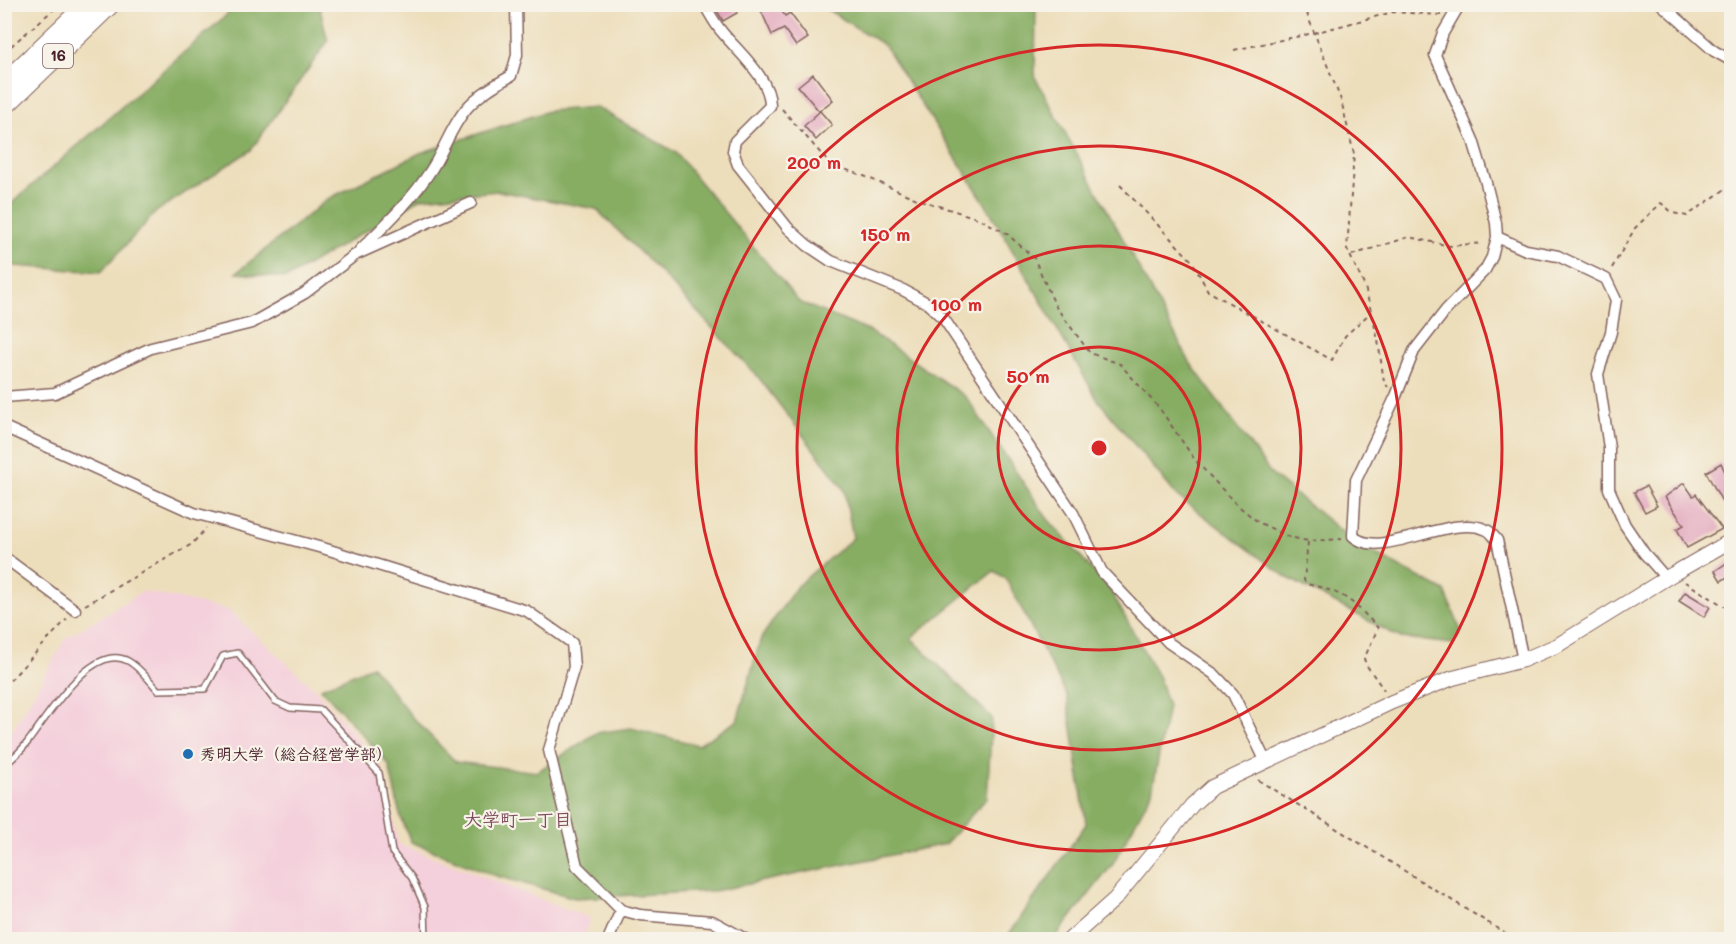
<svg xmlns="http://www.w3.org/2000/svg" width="1736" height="944" font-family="Mali,'Klee One',sans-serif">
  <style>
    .built { fill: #f4cfdc }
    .forest { fill: #87ad63; stroke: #686647; stroke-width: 1.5 }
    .building { fill: #e09fb9 }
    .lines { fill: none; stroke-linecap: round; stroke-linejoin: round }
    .service-casing { stroke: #83625d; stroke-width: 8 }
    .minor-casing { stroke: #83625d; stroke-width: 13 }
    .tertiary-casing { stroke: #83625d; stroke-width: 16 }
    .trunk-casing { stroke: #83625d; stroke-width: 20 }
    .path { stroke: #83625d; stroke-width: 2; stroke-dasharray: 4.5 4.5; stroke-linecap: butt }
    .service { stroke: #fff; stroke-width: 5 }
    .minor { stroke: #fff; stroke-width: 10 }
    .tertiary { stroke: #fff; stroke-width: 14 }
    .trunk { stroke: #fff; stroke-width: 18 }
    .ring { fill: none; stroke: #d62828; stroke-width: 3 }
    .poi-dot { fill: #1f6fb2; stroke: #f7f3e8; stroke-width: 2 }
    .labels { text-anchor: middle; stroke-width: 4.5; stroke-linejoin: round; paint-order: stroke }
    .shield { fill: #f7f3e8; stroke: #7e5f64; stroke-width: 1.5 }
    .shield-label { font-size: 15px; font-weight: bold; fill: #4a1f2b }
    .poi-label { font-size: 16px; font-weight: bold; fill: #4a1f2b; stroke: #f7f3e8; text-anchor: start }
    .neighbourhood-label { font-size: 18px; font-weight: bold; fill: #7e4c5d; stroke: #f7f3e8 }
    .centre { fill: #d62828; stroke: #f7f3e8; stroke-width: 3 }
    .ring-label { font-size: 18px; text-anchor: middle; font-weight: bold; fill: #d62828; stroke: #f7f3e8; stroke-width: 4.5; stroke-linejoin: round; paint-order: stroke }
  </style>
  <rect width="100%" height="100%" fill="#f7f3e8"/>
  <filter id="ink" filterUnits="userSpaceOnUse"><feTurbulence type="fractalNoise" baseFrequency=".0167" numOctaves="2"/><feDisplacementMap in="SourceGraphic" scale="12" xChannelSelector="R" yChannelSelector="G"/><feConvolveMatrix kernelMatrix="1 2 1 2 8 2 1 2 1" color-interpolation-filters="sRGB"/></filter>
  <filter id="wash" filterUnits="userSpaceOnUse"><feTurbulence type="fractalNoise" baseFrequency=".008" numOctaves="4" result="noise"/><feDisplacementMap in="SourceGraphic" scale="24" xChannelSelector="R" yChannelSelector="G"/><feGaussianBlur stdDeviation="1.35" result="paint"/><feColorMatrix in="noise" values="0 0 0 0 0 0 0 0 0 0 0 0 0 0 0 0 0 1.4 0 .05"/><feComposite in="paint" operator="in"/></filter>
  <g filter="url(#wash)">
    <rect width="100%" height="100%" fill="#eddebb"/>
    <path class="built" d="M143 591 228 610 313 687 382 767 399 844 590 918 583 940H5V742L66 638Z"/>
    <path class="forest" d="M238 5H319L328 41 251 150 157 211 101 272 15 266 5 258V209Z
      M820 5H1036L1035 77 1191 364 1272 475 1357 544 1445 591 1461 631 1452 644 1401 638 1286 577 1177 496 1097 399 988 208 884 45Z
      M596 107 675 152 799 302 871 332 966 397 1047 518 1110 590 1159 678 1168 706 1152 792 1112 865 1054 939H1015L1009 934 1086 824 1067 696 1006 579 994 571 911 638 992 718 987 798 945 844 714 891 575 898 497 876 411 842 400 815 389 765 321 688 372 666 412 717 456 762 537 772 596 733 631 728 698 745 737 721 761 638 797 586 853 538 844 489 759 378 660 272 596 209 498 191 421 198 287 278 236 273 328 199 420 153 548 111Z"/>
    <g id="blocks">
      <path class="building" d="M713 4H732L737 13 723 21Z
        M758 4H777L785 16 790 13 808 38 796 46 784 29 772 35Z
        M813 74 833 100 819 111 798 86Z
        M820 111 832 125 816 140 804 126Z
        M1721 463 1725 472 1731 468V518L1706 472Z
        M1684 483 1693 496 1696 494 1722 529 1687 548 1677 529 1684 525 1665 497Z
        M1646 486 1657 506 1645 512 1634 492Z
        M1731 560V575L1721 581 1715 571Z
        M1685 592 1710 607 1704 617 1679 601Z"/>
    </g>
  </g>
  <g filter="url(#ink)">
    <use href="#blocks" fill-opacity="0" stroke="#83625d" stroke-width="1.5"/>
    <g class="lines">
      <g class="service-casing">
        <path id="service" d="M4 766C12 759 21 751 27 743 46 719 91 641 128 661 138 666 151 682 158 690L205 689 223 656 238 653 275 701 290 708 321 710 379 773 392 852 412 878 425 907 426 940"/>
      </g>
      <g class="minor-casing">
        <path id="minor" d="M704 4C710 14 715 24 722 32 738 52 771 79 770 106L735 141 733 151 738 165 788 228 807 245 831 261 903 290 927 303 944 319 1073 513 1102 572 1169 643 1214 674 1233 694 1265 760
          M1460 4 1443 33 1435 55 1473 140 1486 183 1496 223 1497 237 1492 257 1485 270 1446 310 1414 351 1396 396 1356 480 1353 536C1380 562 1450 512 1487 530 1491 532 1494 537 1497 540L1523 660
          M1661 4 1714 51 1732 61
          M1497 237 1526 250 1558 256 1606 279 1616 300 1611 332 1598 374 1609 448V489L1625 525 1644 553 1666 578
          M360 250C385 225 412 200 431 170 444 150 451 127 466 109 478 95 495 85 511 76L517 55 516 4
          M4 397 55 393 151 348 252 323 305 293 355 255 471 203
          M4 427 194 513 326 549 527 611 572 643 574 667 549 750 577 866 621 910
          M4 557 75 610
          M608 940 621 910 640 915 712 921 747 940"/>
      </g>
      <g class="tertiary-casing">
        <path id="tertiary" d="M1069 940 1115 899 1192 805 1212 787 1392 702 1453 678 1523 660 1558 645 1673 574 1732 540"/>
      </g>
      <g class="trunk-casing">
        <path id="trunk" d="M4 83 87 4
          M4 107 111 4"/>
      </g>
      <path class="path" d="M1306 4 1308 17 1341 100 1354 154 1347 249 1365 287 1378 340 1384 382 1388 387
        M1234 50 1314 33 1393 12 1441 15
        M4 52 60 4
        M782 109 830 164 864 176 917 199 980 219 1006 233 1034 258 1056 307 1090 353 1120 364 1160 409 1195 460 1236 504 1258 522 1289 537 1308 541 1342 539
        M1120 185 1192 261 1208 291 1332 360 1345 336 1371 312
        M1352 255 1409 237 1450 246 1483 243
        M1612 268 1635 228 1661 203 1673 213 1687 216 1724 190 1732 188
        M1308 542 1304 580 1306 584C1344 592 1352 600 1378 628L1364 659 1367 666 1384 690
        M1685 582 1732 611
        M85 605 192 544 206 528
        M4 687 67 619
        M1258 780 1516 940"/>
      <use href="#service" class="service"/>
      <use href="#minor" class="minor"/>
      <use href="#tertiary" class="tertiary"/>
      <use href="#trunk" class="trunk"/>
    </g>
  </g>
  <g class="ring">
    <circle cx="1099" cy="448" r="101"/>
    <circle cx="1099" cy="448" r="202"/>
    <circle cx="1099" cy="448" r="302"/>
    <circle cx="1099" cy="448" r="403"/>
  </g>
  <circle class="poi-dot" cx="188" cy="754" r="6"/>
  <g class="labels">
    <rect class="shield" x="43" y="44" width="30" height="24" rx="4.5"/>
    <g class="shield-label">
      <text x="58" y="61">16</text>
    </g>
    <g class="poi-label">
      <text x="200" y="760">秀明大学（総合経営学部）</text>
    </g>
    <g class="neighbourhood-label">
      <text x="518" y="826">大学町一丁目</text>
    </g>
  </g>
  <circle cx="1099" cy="448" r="9" class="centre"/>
  <g class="ring-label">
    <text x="814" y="169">200 m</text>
    <text x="885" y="241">150 m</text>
    <text x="956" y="311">100 m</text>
    <text x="1028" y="383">50 m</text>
  </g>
  <rect width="1736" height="944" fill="none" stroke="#f7f3e8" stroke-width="24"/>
</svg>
